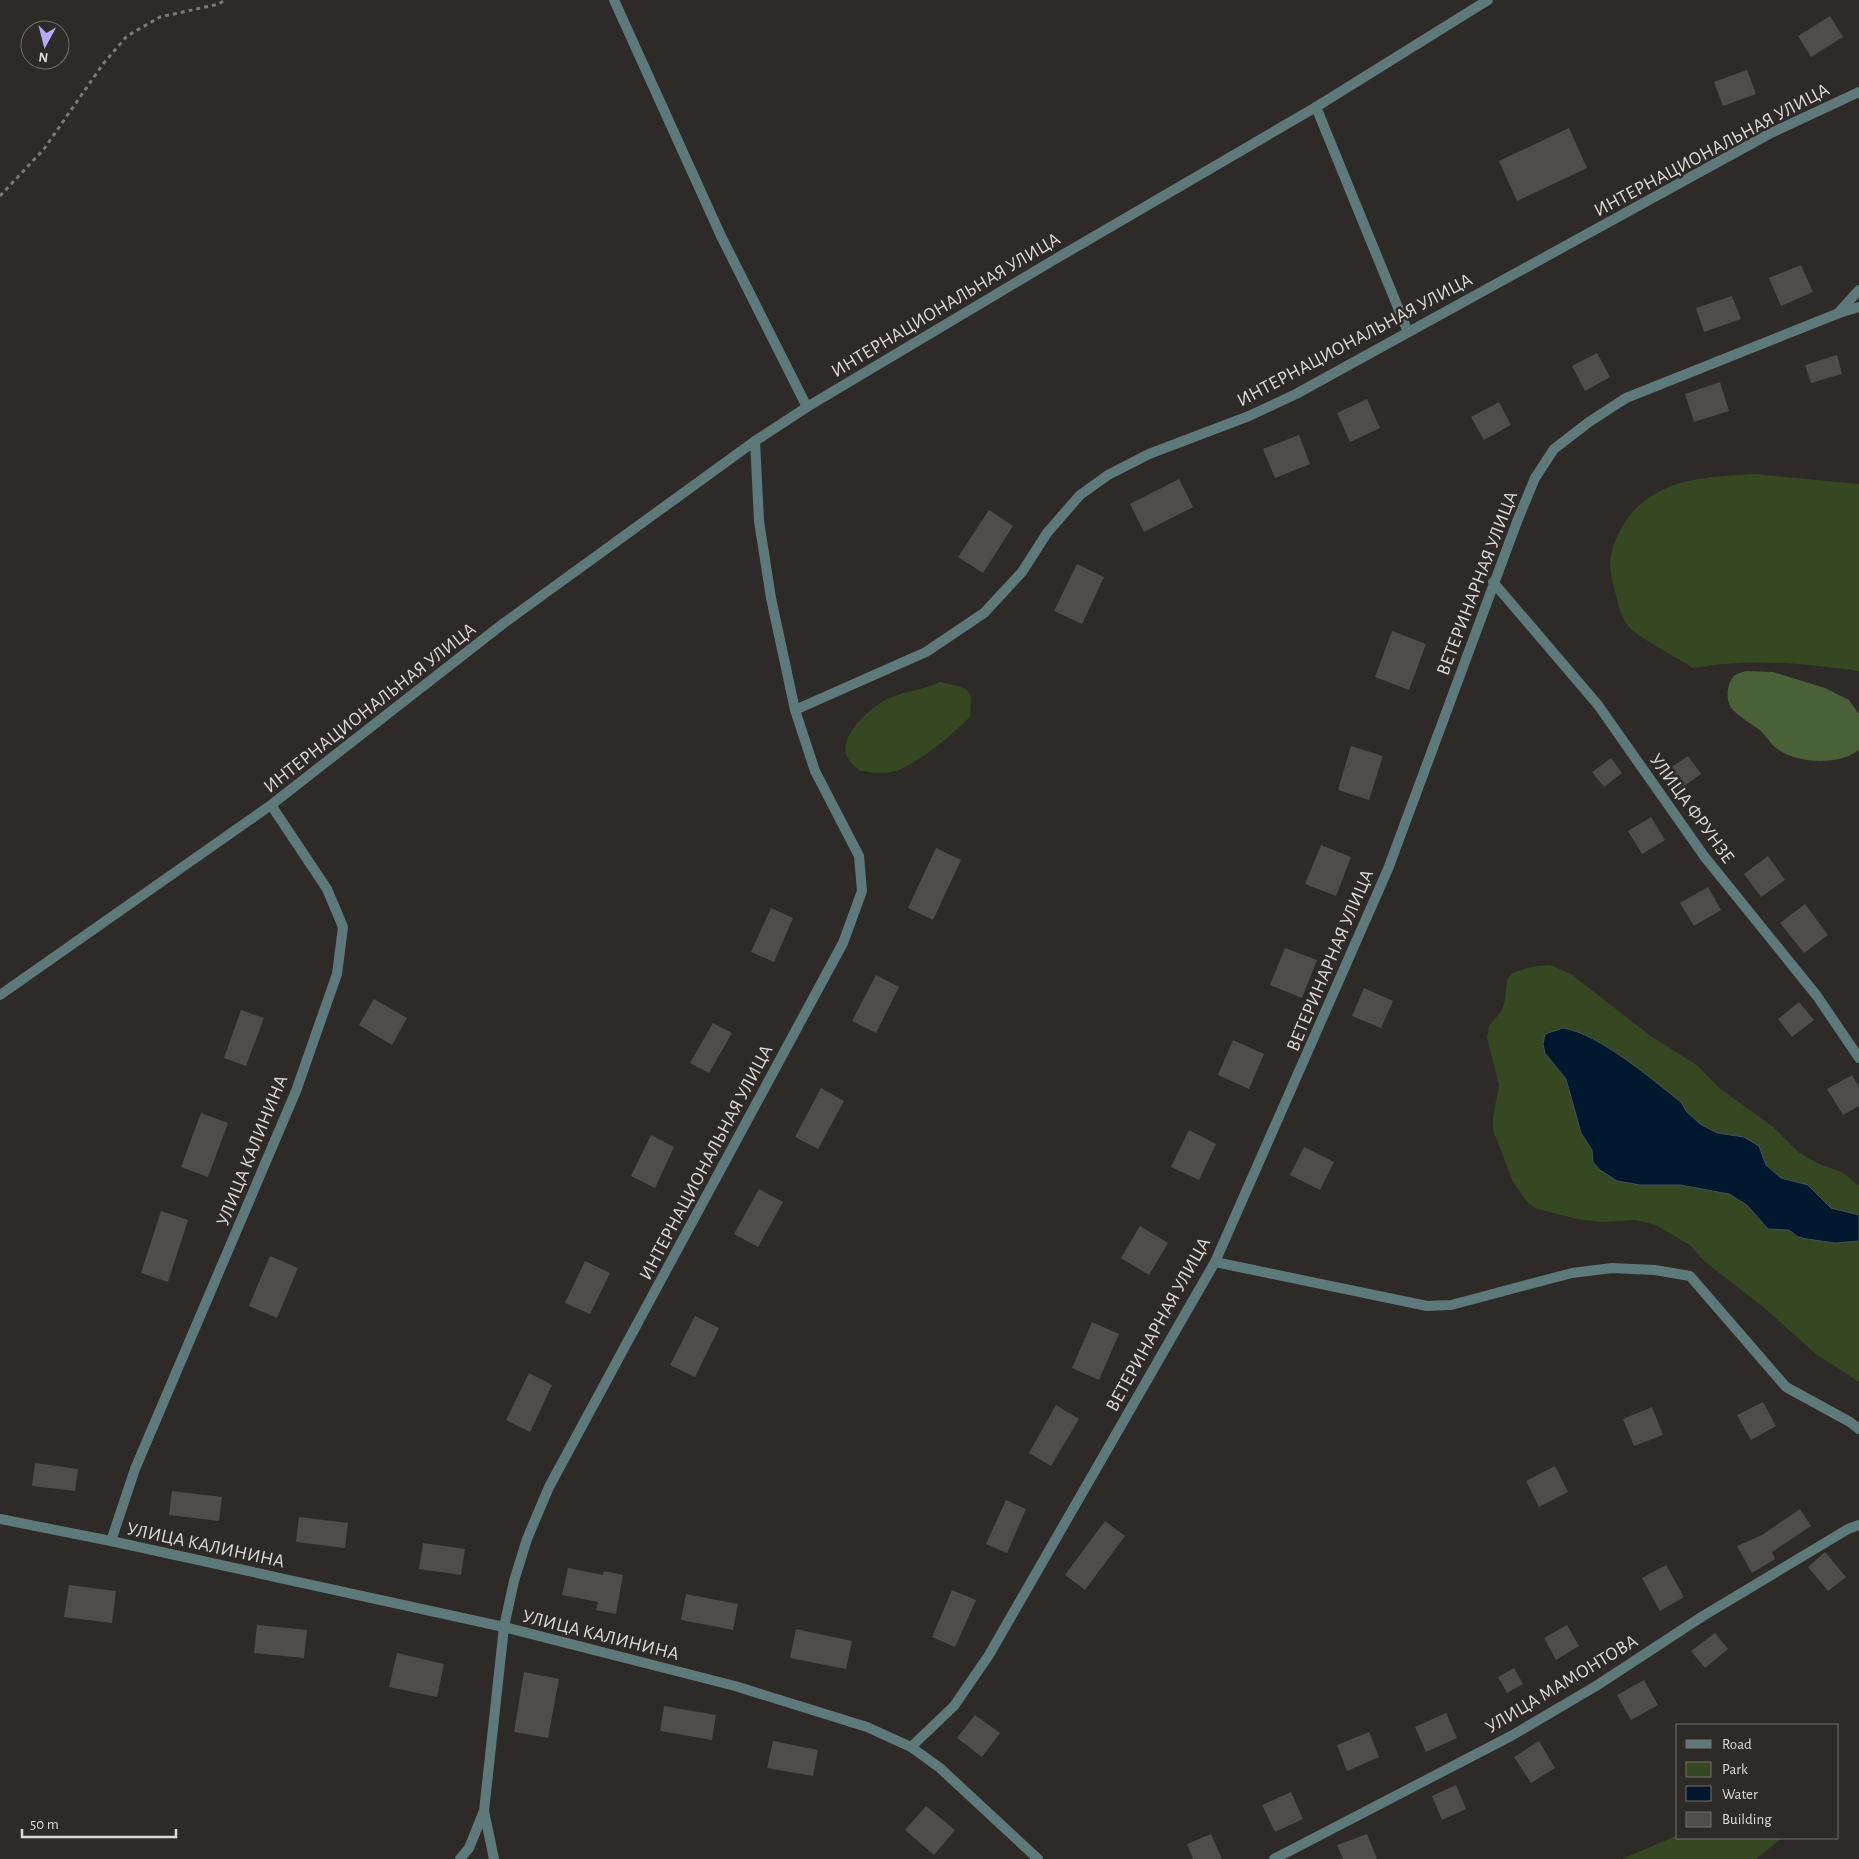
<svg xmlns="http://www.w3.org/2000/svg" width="1859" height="1859" font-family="'Alegreya Sans',sans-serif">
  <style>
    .green { fill: #354822 }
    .forest { fill: #4a6036 }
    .water { fill: #00182d; stroke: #425260 }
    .building { fill: #504c49 }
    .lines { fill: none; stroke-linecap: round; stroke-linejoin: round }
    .path { stroke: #7c7876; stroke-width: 3; stroke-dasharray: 4 4; stroke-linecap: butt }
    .service { stroke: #5e7979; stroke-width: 10 }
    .minor { stroke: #5e7979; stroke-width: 10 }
    .tertiary { stroke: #5e7979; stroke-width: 10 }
    .labels { text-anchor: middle; stroke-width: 5; stroke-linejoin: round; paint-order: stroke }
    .street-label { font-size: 19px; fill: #dddad8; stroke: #2e2a27 }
  </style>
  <rect width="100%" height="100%" fill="#2e2a27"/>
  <path class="green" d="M1755 474 1859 484V671C1799 663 1753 658 1693 668 1673 655 1649 644 1631 629 1620 619 1617 598 1613 583 1607 563 1611 547 1621 529 1649 478 1704 477 1755 474Z
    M940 682 958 686 966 689 971 696 970 717C954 733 914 768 891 772 882 774 870 772 860 771 856 767 847 760 846 754 840 733 875 703 892 697 908 691 924 689 940 682Z
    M1550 965 1571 974 1652 1037 1697 1065 1719 1088 1772 1126 1798 1152 1819 1164 1842 1172 1859 1186V1215L1831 1208 1808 1185 1781 1178 1766 1165 1759 1146 1744 1137 1717 1133 1700 1124 1686 1111 1681 1102 1608 1048 1545 1053 1566 1079 1581 1133 1592 1150 1593 1162 1617 1181 1640 1185H1680L1729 1194 1747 1205 1768 1229 1789 1230 1798 1237 1807 1239 1835 1243 1859 1241V1382L1816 1354 1762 1306 1704 1261 1691 1246 1656 1225 1635 1220 1602 1222 1577 1219 1535 1208 1527 1202 1513 1182 1493 1130V1117L1499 1085 1487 1038 1489 1026 1502 1010 1505 1000 1507 980 1512 973 1531 967Z
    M1678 1835V1838H1782L1756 1859H1622Z"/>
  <path class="forest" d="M1746 671 1773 672 1825 688 1849 700 1859 714V750C1840 765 1799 764 1779 750 1772 746 1767 737 1761 731 1752 724 1741 718 1733 710 1725 702 1726 683 1735 675 1738 673 1743 672 1746 671Z"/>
  <path class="water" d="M1563 1028C1600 1034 1651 1079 1681 1102L1686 1111 1700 1124 1717 1133 1744 1137 1759 1146 1766 1165 1781 1178 1808 1185 1831 1208 1859 1215V1241L1835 1243 1807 1239 1798 1237 1789 1230 1768 1229 1747 1205 1729 1194 1680 1185H1640L1617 1181 1600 1170 1593 1162 1592 1150 1581 1133 1566 1079 1545 1053 1543 1044 1545 1034Z"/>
  <path class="building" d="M1830 16 1843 37 1811 57 1798 36Z
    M1747 70 1756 94 1723 106 1714 82Z
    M1569 128 1587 168 1517 201 1499 161Z
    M1801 265 1813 292 1781 306 1769 278Z
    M1732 296 1741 319 1704 332 1696 308Z
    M1597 353 1610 377 1585 391 1572 366Z
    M1837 355 1842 374 1811 383 1805 365Z
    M1720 382 1729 411 1694 422 1685 394Z
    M1367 399 1380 428 1350 442 1337 413Z
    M1499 402 1511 425 1484 440 1471 417Z
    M1299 435 1310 464 1275 478 1263 449Z
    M1179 479 1193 507 1144 532 1130 504Z
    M989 510 1013 526 983 573 958 557Z
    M1077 564 1104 577 1082 624 1054 611Z
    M1392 631 1426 644 1409 690 1375 677Z
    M1351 746 1383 756 1369 800 1338 790Z
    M1688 756 1701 774 1680 789 1667 770Z
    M1611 758 1622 773 1604 787 1592 772Z
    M1651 817 1665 840 1642 854 1628 831Z
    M1321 845 1351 857 1336 896 1305 884Z
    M936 848 961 860 933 920 908 908Z
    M1768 856 1785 880 1761 897 1744 874Z
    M1708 887 1721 910 1694 926 1680 903Z
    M1805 904 1828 935 1804 953 1780 923Z
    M771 908 793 918 774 962 751 952Z
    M1285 948 1317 960 1302 998 1270 985Z
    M876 975 899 987 876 1033 852 1021Z
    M1364 988 1393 1001 1381 1028 1352 1016Z
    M374 999 407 1018 392 1045 359 1025Z
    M1799 1002 1814 1020 1792 1037 1778 1019Z
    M241 1010 264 1018 246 1066 224 1058Z
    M713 1023 732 1033 709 1073 690 1063Z
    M1233 1040 1264 1054 1249 1089 1218 1075Z
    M1852 1075 1859 1087V1106L1843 1115 1827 1089Z
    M821 1088 844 1101 818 1149 795 1137Z
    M201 1113 228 1123 208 1177 181 1167Z
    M1189 1130 1216 1144 1199 1180 1171 1167Z
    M651 1135 674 1147 655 1188 631 1176Z
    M1304 1147 1334 1162 1320 1190 1290 1175Z
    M759 1189 783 1202 758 1247 734 1234Z
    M161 1211 188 1220 168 1282 141 1273Z
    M1140 1226 1168 1243 1149 1275 1121 1258Z
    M270 1256 298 1268 277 1318 249 1306Z
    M585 1261 610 1273 590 1314 565 1303Z
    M695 1316 719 1328 695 1377 670 1365Z
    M1092 1322 1119 1334 1099 1380 1072 1368Z
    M529 1373 552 1385 530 1432 506 1420Z
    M1763 1402 1776 1426 1751 1440 1737 1415Z
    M1056 1405 1079 1419 1051 1466 1029 1453Z
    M1652 1407 1663 1435 1634 1446 1623 1419Z
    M35 1463 78 1469 75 1491 32 1486Z
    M1555 1466 1568 1492 1539 1507 1526 1481Z
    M172 1491 222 1497 219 1521 169 1515Z
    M1006 1500 1026 1509 1007 1553 986 1544Z
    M1800 1509 1811 1526 1772 1552 1775 1559 1752 1573 1737 1546 1762 1535Z
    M299 1517 348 1523 345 1548 296 1542Z
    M1105 1521 1125 1536 1085 1590 1065 1575Z
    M423 1543 465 1549 461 1575 419 1569Z
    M1825 1552 1846 1577 1828 1591 1808 1567Z
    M1666 1565 1684 1597 1660 1611 1642 1578Z
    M568 1568 603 1575 604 1571 623 1575 616 1614 596 1610 598 1602 562 1595Z
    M69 1585 116 1591 112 1623 64 1617Z
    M952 1590 976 1600 955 1647 932 1637Z
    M686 1594 738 1604 733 1630 681 1620Z
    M257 1625 307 1630 304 1658 254 1653Z
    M1567 1625 1579 1646 1556 1660 1544 1638Z
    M796 1629 852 1641 846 1669 790 1658Z
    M1715 1633 1728 1649 1705 1668 1691 1651Z
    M397 1653 444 1664 437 1697 389 1687Z
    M1514 1668 1523 1684 1507 1693 1498 1677Z
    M524 1672 559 1679 548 1738 514 1732Z
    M1644 1680 1658 1705 1631 1720 1617 1695Z
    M664 1706 716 1715 712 1740 660 1731Z
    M1446 1713 1457 1738 1426 1752 1415 1727Z
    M975 1715 1000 1733 982 1757 957 1738Z
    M1369 1732 1379 1757 1347 1771 1337 1745Z
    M773 1741 818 1750 813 1776 767 1768Z
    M1539 1741 1555 1768 1531 1783 1514 1757Z
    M1456 1785 1466 1809 1442 1820 1432 1796Z
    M1291 1792 1303 1819 1275 1832 1262 1805Z
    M926 1806 955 1830 934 1855 905 1830Z
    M1211 1834 1222 1859H1193L1187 1844Z
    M1367 1834 1377 1859H1343L1337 1845Z"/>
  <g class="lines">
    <path class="path" d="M0 196 44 149 103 64 127 36 160 17 219 4 225 0"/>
    <path class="service" d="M614 0 721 236 807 407
      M1316 107 1408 332
      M1215 1262 1427 1306 1451 1305 1572 1273 1612 1268 1655 1270 1690 1276 1786 1387 1850 1422 1859 1429"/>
    <path class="minor" d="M1839 312 1859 290
      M1493 582 1598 705 1704 856 1817 996 1859 1058
      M795 710 926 652 984 613 1022 572 1047 533 1080 495 1108 475 1149 454 1249 416 1296 394 1769 134 1859 92
      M0 995 271 805 504 623 755 441 807 407 1052 261 1316 107 1488 0
      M111 1541 135 1469 296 1091 337 974 343 927 327 889 271 805
      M911 1747 954 1706 989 1655 1215 1262 1388 869 1518 519 1535 478 1554 449 1589 422 1626 398 1839 313 1859 307
      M484 1811 494 1859
      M460 1859 469 1848 484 1811 504 1627 514 1581 527 1539 549 1487 843 943 862 891 859 856 815 771 795 710 771 598 759 521 755 441
      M1274 1859 1511 1736 1596 1686 1703 1616 1848 1529 1859 1525"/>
    <path class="tertiary" d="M0 1519 111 1541 504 1627 735 1686 867 1727 911 1747 940 1768 1038 1859"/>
  </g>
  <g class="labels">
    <g class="street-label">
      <text transform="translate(1711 149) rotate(-28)" y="7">ИНТЕРНАЦИОНАЛЬНАЯ УЛИЦА</text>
      <text transform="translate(945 304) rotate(-31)" y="7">ИНТЕРНАЦИОНАЛЬНАЯ УЛИЦА</text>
      <text transform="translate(1354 339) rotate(-28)" y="7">ИНТЕРНАЦИОНАЛЬНАЯ УЛИЦА</text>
      <text transform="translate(1476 583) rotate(-69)" y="7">ВЕТЕРИНАРНАЯ УЛИЦА</text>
      <text transform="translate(369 707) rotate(-38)" y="7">ИНТЕРНАЦИОНАЛЬНАЯ УЛИЦА</text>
      <text transform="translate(1693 808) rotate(54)" y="7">УЛИЦА ФРУНЗЕ</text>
      <text transform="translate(1329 960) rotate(-67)" y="7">ВЕТЕРИНАРНАЯ УЛИЦА</text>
      <text transform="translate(251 1150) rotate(-68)" y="7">УЛИЦА КАЛИНИНА</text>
      <text transform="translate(705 1162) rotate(-62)" y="7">ИНТЕРНАЦИОНАЛЬНАЯ УЛИЦА</text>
      <text transform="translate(1157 1324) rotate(-61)" y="7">ВЕТЕРИНАРНАЯ УЛИЦА</text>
      <text transform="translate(206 1544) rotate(12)" y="7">УЛИЦА КАЛИНИНА</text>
      <text transform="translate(601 1634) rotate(14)" y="7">УЛИЦА КАЛИНИНА</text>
      <text transform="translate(1561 1683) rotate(-31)" y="7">УЛИЦА МАМОНТОВА</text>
    </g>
  </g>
  <rect x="1676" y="1724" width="162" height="115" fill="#2e2a27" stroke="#74706e"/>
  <rect x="1686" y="1740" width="25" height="8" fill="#5e7979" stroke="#74706e"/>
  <text x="1722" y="1749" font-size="15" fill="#dddad8">Road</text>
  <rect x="1686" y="1762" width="25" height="15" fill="#354822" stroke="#74706e"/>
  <text x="1722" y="1774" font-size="15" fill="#dddad8">Park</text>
  <rect x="1686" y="1786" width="25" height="15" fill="#00182d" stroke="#74706e"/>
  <text x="1722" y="1799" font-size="15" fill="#dddad8">Water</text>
  <rect x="1686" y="1812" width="25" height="15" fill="#504c49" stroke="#74706e"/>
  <text x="1722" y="1824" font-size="15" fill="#dddad8">Building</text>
  <g transform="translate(45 45) rotate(187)"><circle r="24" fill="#2e2a27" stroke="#74706e"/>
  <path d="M0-4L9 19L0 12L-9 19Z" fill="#b7abf8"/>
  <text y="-8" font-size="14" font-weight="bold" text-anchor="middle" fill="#dddad8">N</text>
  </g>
  <path d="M22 1829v8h154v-8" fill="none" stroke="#dddad8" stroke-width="2.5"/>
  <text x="30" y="1829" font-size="15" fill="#dddad8" stroke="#2e2a27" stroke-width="4" paint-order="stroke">50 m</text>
</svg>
